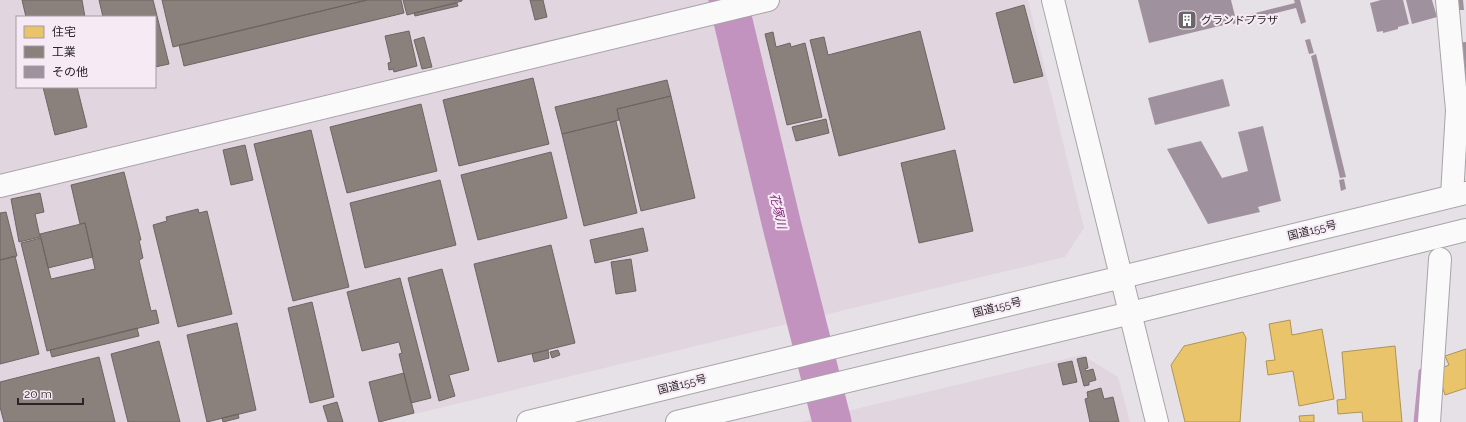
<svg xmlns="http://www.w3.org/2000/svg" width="1466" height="422" font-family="Raleway,'Noto Sans JP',sans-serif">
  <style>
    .built { fill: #e1d5e0; fill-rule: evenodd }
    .homes { fill: #e9c46a; stroke: #af9456 }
    .industry { fill: #8a817c; stroke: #6c6562 }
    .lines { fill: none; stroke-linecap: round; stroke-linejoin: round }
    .stream { stroke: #c393c0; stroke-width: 7 }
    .river { stroke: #c393c0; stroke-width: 39 }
    .building { fill: #a0919e }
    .minor-casing { stroke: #a8a3a7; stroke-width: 24 }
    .highway-casing { stroke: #a8a3a7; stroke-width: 24 }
    .minor { stroke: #fbfafb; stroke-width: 22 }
    .highway { stroke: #fbfafb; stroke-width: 22 }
    .labels { text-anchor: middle; stroke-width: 4; stroke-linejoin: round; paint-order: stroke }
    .poi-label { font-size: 11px; fill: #272327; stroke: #f6ebf5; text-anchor: start }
    .street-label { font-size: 11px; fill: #272327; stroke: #f6ebf5 }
    .water-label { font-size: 12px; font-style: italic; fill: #7c2c78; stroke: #f6ebf5 }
  </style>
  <rect width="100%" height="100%" fill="#e6e1e6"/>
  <path class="built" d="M0 0H1028L1084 228 1065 257 381 422H0ZM17 17H155V87H17Z
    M1082 355 1118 377 1130 422H801Z"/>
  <path class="homes" d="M1290 320 1292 335 1322 329 1334 399 1299 406 1293 371 1268 375 1266 361 1275 360 1269 324Z
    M1243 332 1246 338 1240 422H1185L1171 365 1184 346Z
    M1395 346 1402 422H1363L1362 412 1338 414 1337 400 1346 399 1342 352Z
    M1466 349V388L1445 395 1437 370 1449 365 1445 356Z
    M1314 415V422H1300L1299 416Z"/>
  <path class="industry" d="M22 0H82L85 17H26Z
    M99 0H153L169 64 155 67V17H103Z
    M162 0H367L173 47Z
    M367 0H401L404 13 184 66 179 45Z
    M403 0H462V1L407 15Z
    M530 0H543L547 17 535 20Z
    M457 3 458 6 415 16 414 13Z
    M1024 5 1043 76 1014 83 996 13Z
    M409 31 417 66 394 72 393 69 389 70 388 63 391 62 385 36Z
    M920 31 945 129 839 156 810 40 824 37 828 55Z
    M773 32 776 47 790 43 791 47 805 43 822 117 787 125 765 34Z
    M424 37 432 67 422 69 414 40Z
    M533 78 549 144 459 166 443 100Z
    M667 80 671 96 617 109 619 120 562 134 555 107Z
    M43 87H77L87 127 55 135Z
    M671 96 695 198 641 211 617 109Z
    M421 104 437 171 347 193 330 127Z
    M826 119 829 133 796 141 792 127Z
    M616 121 637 213 584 226 562 134Z
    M311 130 349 287 293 301 254 144Z
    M245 145 253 180 231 185 223 150Z
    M955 150 973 231 919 243 901 163Z
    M551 152 567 218 478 240 461 175Z
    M124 172 141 240H139L143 258 139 260 151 311 156 310 159 323 47 351 21 243 41 238 51 279 95 269 85 223 80 224 71 185Z
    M440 180 456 245 365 268 350 203Z
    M40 193 44 212 35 214 40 237 19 242 11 199Z
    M198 209 199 213 207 211 232 314 178 327 153 225 167 221 166 217Z
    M6 212 17 256 0 260V213Z
    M85 223 93 257 48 268 40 234Z
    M643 228 648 251 595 263 590 240Z
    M551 245 575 343 498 362 474 264Z
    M15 256 39 354 0 364V260Z
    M631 259 636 291 616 294 611 262Z
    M442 269 469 370 449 375 455 396 439 401 408 278Z
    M400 278 431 398 411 403 399 354 402 353 399 342 362 351 347 292Z
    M312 302 334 397 310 403 288 308Z
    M237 323 256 410 207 422 187 335Z
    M137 328 139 336 52 357 50 350Z
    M159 341 180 422H128L111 354Z
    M548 350 549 358 534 362 532 354Z
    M558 350 560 355 552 358 550 352Z
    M99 357 115 422H4L0 407V382Z
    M1086 357 1088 368 1085 369 1086 371 1093 369 1096 380 1089 382V385L1084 386 1077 359Z
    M1072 361 1077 382 1063 385 1058 364Z
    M404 373 414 413 379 422 369 382Z
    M1101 388 1104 399 1113 397 1119 422H1090L1085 399 1088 398 1087 392Z
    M337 402 343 422H328L323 406Z
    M238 414 239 418 223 422 222 418Z"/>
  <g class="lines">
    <path class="stream" d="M1417 422 1422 372"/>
    <path class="river" d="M728 0 782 226 832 422"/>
  </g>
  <path class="building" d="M1138 0H1231L1235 16 1231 18 1232 23 1149 43Z
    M1294 0H1300L1306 22 1301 24 1296 8 1233 24 1232 19 1295 3Z
    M1381 0H1403L1409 24 1398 27V29L1383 33V31L1377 32 1370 3Z
    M1406 0H1432L1437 17 1412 24Z
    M1453 0H1463L1464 10H1454Z
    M1310 39 1314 53 1309 54 1305 40Z
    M1466 42V83H1460L1457 43Z
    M1316 54 1346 177 1340 178 1311 56Z
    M1223 79 1230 106 1155 125 1148 98Z
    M1263 126 1281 201 1258 207 1260 212 1208 224 1167 149 1201 141 1222 178 1248 171 1238 132Z
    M1344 179 1346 189 1341 191 1339 180Z"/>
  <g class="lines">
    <g class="minor-casing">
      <path id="minor" d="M1053 0 1157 422
        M1447 0 1457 110 1452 196
        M0 186 768 0
        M1429 422 1440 259"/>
    </g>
    <g class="highway-casing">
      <path id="highway" d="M528 422 1466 193
        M677 422 1131 313 1466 230"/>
    </g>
    <use href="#minor" class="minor"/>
    <use href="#highway" class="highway"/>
  </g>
  <defs>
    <g id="building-square" transform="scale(1)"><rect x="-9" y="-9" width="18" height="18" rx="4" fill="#6a666a" stroke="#f6ebf5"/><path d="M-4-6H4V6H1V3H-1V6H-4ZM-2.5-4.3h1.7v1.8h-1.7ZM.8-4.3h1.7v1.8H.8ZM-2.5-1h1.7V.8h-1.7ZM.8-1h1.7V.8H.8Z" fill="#fff"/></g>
  </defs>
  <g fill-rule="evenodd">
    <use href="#building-square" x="1187" y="20"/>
  </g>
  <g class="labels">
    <g class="poi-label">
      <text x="1201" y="24">グランドプラザ</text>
    </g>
    <g class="street-label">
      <text transform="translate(1312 230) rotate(-14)" y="4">国道155号</text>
      <text transform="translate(997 307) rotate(-14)" y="4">国道155号</text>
      <text transform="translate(682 384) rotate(-14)" y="4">国道155号</text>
    </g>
    <g class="water-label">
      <text transform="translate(778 211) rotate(77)" y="4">花塚川</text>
    </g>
  </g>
  <rect x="16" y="16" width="140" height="72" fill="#f6ebf5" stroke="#a39ba3"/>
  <rect x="24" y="26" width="20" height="12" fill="#e9c46a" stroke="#a39ba3"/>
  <text x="52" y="36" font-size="12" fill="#272327">住宅</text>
  <rect x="24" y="46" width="20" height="12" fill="#8a817c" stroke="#a39ba3"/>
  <text x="52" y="56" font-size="12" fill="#272327">工業</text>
  <rect x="24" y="66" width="20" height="12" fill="#a0919e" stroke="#a39ba3"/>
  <text x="52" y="76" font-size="12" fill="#272327">その他</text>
  <path d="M18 398v6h65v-6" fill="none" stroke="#272327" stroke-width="2"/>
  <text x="24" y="398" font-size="12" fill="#272327" stroke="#f6ebf5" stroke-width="3" paint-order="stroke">20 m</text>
</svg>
